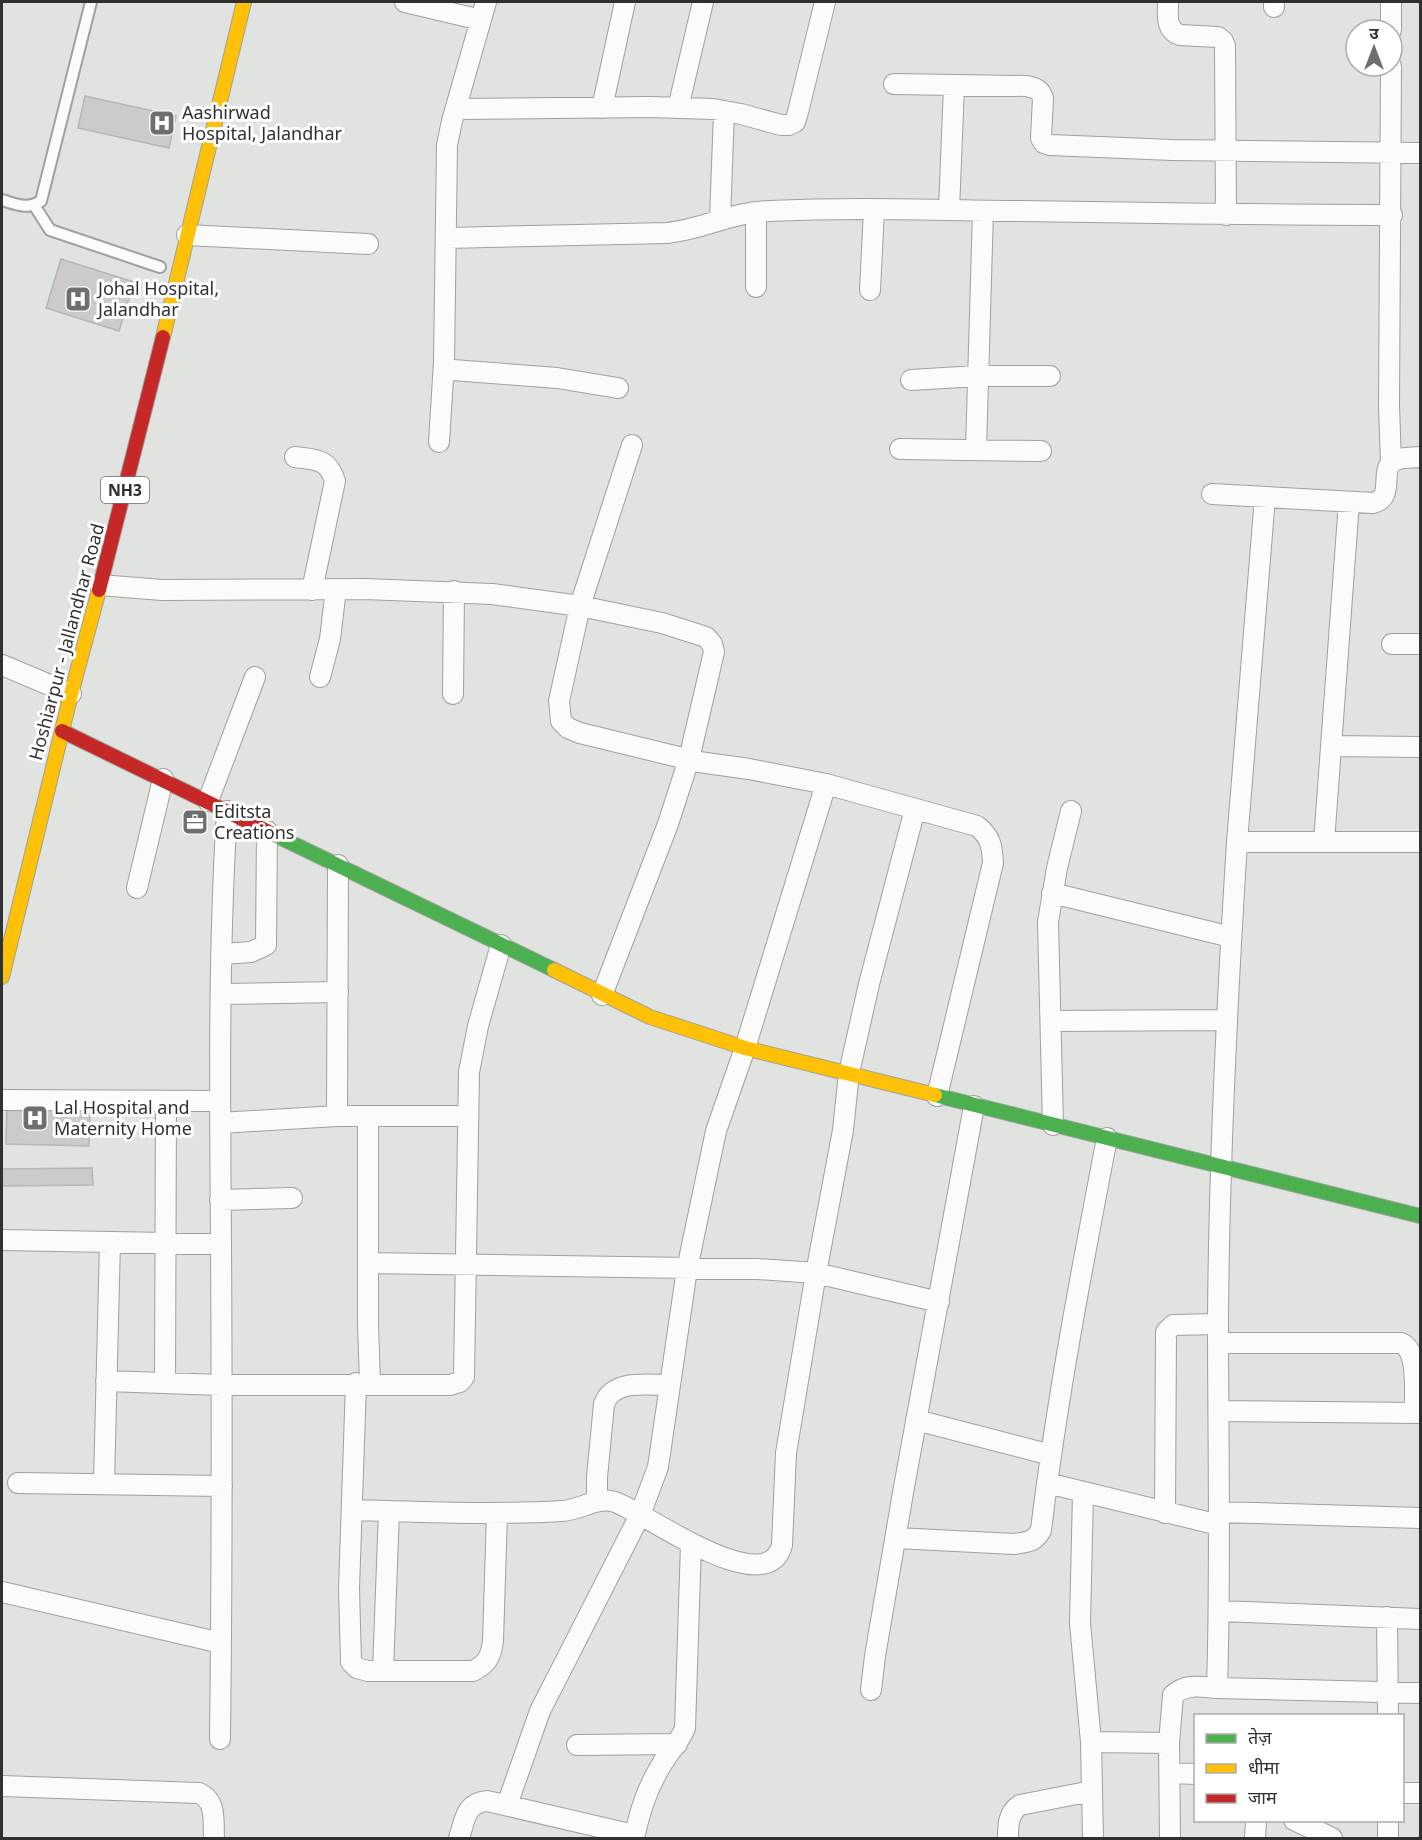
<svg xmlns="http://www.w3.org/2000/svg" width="1422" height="1840" font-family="Georgia,'Noto Sans Devanagari',serif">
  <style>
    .building { fill: #cccbca; stroke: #b6b6b5; stroke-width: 1.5 }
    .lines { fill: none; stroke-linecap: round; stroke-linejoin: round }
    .lane-casing { stroke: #9fa19f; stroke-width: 14 }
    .street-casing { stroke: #9fa19f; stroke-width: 22 }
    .fast-casing { stroke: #9fa19f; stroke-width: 16 }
    .slow-casing { stroke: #9fa19f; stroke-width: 16 }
    .jam-casing { stroke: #9fa19f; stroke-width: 16 }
    .lane { stroke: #fafbfa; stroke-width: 10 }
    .street { stroke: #fafbfa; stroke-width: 20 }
    .fast { stroke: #4caf50; stroke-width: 14 }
    .slow { stroke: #ffc107; stroke-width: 14 }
    .jam { stroke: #c62828; stroke-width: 14 }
    .labels { text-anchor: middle; stroke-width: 6; stroke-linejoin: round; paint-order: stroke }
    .shield { fill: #fff; stroke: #6d6e6d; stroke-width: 1.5 }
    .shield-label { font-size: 16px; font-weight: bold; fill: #2f302f }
    .poi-label { font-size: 18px; fill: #2f302f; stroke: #fff; text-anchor: start }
    .street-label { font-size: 18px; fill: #2f302f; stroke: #fff }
  </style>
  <rect width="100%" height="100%" fill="#e0e3e0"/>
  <path class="building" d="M85 96 176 116 169 148 78 128Z
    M61 259 134 282 119 331 46 308Z
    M7 1104 90 1106 89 1146 6 1144Z
    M92 1168 93 1185 2 1186V1169Z"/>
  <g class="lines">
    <g class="lane-casing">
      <path id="lane" d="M2 200C16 204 27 210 41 201L91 2
        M34 205 50 230 160 267"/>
    </g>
    <g class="street-casing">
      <path id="street" d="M405 2 481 20
        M486 2 452 121 447 145 444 362 448 368 453 370 557 378 618 388
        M1168 2C1168 15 1165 30 1180 35L1218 37 1223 41 1225 46 1226 215
        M1274 2V7
        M1391 30V2
        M894 84 1026 86C1035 88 1040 89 1043 98L1041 138 1044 143 1050 145 1172 150 1420 153
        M602 108 625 2
        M678 108 703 2
        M456 109 649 107 713 109 741 114 781 125H789L795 122 798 112 825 2
        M949 210 954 86
        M756 212V287
        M720 220 724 111
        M187 235 368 244
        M447 238 667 233C703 229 733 212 769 211 852 207 936 210 1019 211 1143 213 1267 215 1392 215
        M870 290 874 210
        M911 380 977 376H1050
        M439 442 444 362
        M632 445 580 606 559 701 561 721 568 728 580 733 699 762 749 769 826 784 977 826C991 837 992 846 993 863L937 1096
        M900 449 1041 451
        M976 450 983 211
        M295 457C316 460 328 458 335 481L312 590
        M1391 463 1389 405 1391 66
        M1212 494 1373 503C1397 497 1377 467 1396 460 1403 457 1413 458 1420 457
        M1265 497 1237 842H1420
        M100 585 162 590 365 589 492 594 580 606 662 623 706 637 712 644 714 652 689 759 668 824 602 995
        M1392 644H1420
        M2 665 71 694
        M320 677 330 639 336 589
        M453 694 454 591
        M1331 746 1420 747
        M208 801 255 677
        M1237 842C1227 1001 1219 1161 1218 1321 1218 1443 1221 1566 1217 1688L1420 1693
        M1324 842 1349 502
        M137 888 163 779
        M1052 893 1231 937
        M222 954 251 952 266 945 267 831
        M222 994 338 992
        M1051 1021 1227 1020
        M2 1100 220 1101
        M337 1116 338 865
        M368 1116V1324L370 1383
        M220 1123 337 1116H468
        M1053 1125 1048 922 1057 868 1071 811
        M220 1200 292 1198
        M2 1240 221 1244
        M368 1263 757 1269 816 1273 939 1302
        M1219 1343H1401C1420 1351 1414 1395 1415 1413
        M106 1381 221 1385H450L460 1382 464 1377 469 1072 478 1026 501 945
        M165 1383 166 1101
        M356 1383 349 1589 351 1662 357 1668 368 1671H473C487 1664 491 1657 493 1641L497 1513
        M1219 1411 1420 1413
        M916 1420 1051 1455
        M18 1483 222 1486
        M104 1483 110 1242
        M1047 1483 1219 1525
        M1083 1493 1080 1623 1091 1742 1093 1838
        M597 1500V1477L604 1404C613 1379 647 1385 669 1385
        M353 1510C423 1512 493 1515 562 1511 582 1510 596 1496 615 1502 643 1511 767 1604 782 1545L786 1453 816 1273 843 1130 849 1073 869 984 915 809
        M1219 1512 1420 1518
        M1165 1513 1166 1332 1173 1325 1218 1324
        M896 1538 1014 1544C1027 1542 1035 1542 1041 1530 1057 1398 1082 1268 1107 1138
        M2 1592 221 1643
        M1220 1611 1420 1619
        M1387 1617 1388 1716
        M383 1671 389 1511
        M871 1690 875 1656 904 1487 974 1106
        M220 1739C222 1575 222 1410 221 1245 220 1101 218 956 227 811
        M1091 1742 1169 1743
        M577 1745 677 1744
        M1170 1773 1196 1774
        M2 1786 199 1793C217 1801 213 1821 214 1838
        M1402 1793H1420
        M507 1805 540 1711 640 1515 658 1467 687 1269 716 1131 745 1048 826 784
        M1294 1820 1332 1838
        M1388 1820V1838
        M459 1838C465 1820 465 1803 487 1801L634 1835
        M634 1838C640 1811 647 1788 662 1764 669 1751 680 1742 685 1728L691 1544
        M1008 1838C1008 1825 1008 1813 1020 1805L1092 1791
        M1170 1838 1169 1743 1173 1695C1187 1683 1200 1687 1217 1688
        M1255 1838 1256 1820"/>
    </g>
    <g class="fast-casing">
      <path id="fast" d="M271 833 554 970
        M935 1095 1420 1216"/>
    </g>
    <g class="slow-casing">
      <path id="slow" d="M163 337 244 2
        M554 970 650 1017 745 1048 935 1095
        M2 977 71 694 99 590"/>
    </g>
    <g class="jam-casing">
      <path id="jam" d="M99 590 163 337
        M62 731 271 833"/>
    </g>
    <use href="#lane" class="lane"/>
    <use href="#street" class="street"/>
    <use href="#fast" class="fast"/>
    <use href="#slow" class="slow"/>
    <use href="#jam" class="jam"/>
  </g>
  <defs>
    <g id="hospital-square" transform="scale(1.35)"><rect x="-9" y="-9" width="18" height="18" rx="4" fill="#6d6f6d" stroke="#fff"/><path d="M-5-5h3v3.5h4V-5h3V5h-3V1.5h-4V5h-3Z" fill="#fff"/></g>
    <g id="office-square" transform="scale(1.35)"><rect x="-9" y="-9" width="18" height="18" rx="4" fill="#6d6f6d" stroke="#fff"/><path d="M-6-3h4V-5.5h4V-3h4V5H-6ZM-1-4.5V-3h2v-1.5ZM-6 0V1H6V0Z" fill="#fff"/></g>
  </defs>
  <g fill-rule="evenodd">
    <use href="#hospital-square" x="162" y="123"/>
    <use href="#hospital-square" x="78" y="299"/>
    <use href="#office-square" x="195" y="822"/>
    <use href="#hospital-square" x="35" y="1118"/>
  </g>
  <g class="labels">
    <rect class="shield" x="101" y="477" width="48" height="26" rx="4.5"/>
    <g class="shield-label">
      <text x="125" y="496">NH3</text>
    </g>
    <g class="poi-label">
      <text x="182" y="119">Aashirwad<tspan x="182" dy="21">Hospital, Jalandhar</tspan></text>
      <text x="98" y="295">Johal Hospital,<tspan x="98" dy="21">Jalandhar</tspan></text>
      <text x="214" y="818">Editsta<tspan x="214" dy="21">Creations</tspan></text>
      <text x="54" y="1114">Lal Hospital and<tspan x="54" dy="21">Maternity Home</tspan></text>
    </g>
    <g class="street-label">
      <text transform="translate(67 642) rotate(-75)" y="6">Hoshiarpur - Jallandhar Road</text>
    </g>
  </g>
  <rect width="1422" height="1840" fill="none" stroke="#2f302f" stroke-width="6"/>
  <rect x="1194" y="1714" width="210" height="108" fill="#ffffff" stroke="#acacac" stroke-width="1.5"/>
  <rect x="1206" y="1734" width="30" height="9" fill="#4caf50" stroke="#acacac" stroke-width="1.5"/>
  <text x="1248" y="1744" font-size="18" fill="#2f302f">तेज़</text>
  <rect x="1206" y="1764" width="30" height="9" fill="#ffc107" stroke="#acacac" stroke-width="1.5"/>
  <text x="1248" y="1774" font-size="18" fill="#2f302f">धीमा</text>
  <rect x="1206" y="1794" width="30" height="9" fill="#c62828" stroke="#acacac" stroke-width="1.5"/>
  <text x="1248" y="1804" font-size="18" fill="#2f302f">जाम</text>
  <g transform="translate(1374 48)"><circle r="28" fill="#ffffff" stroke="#acacac" stroke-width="1.5"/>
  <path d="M0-4.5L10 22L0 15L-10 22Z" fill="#6d6f6d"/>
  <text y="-9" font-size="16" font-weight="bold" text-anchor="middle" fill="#2f302f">उ</text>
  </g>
</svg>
